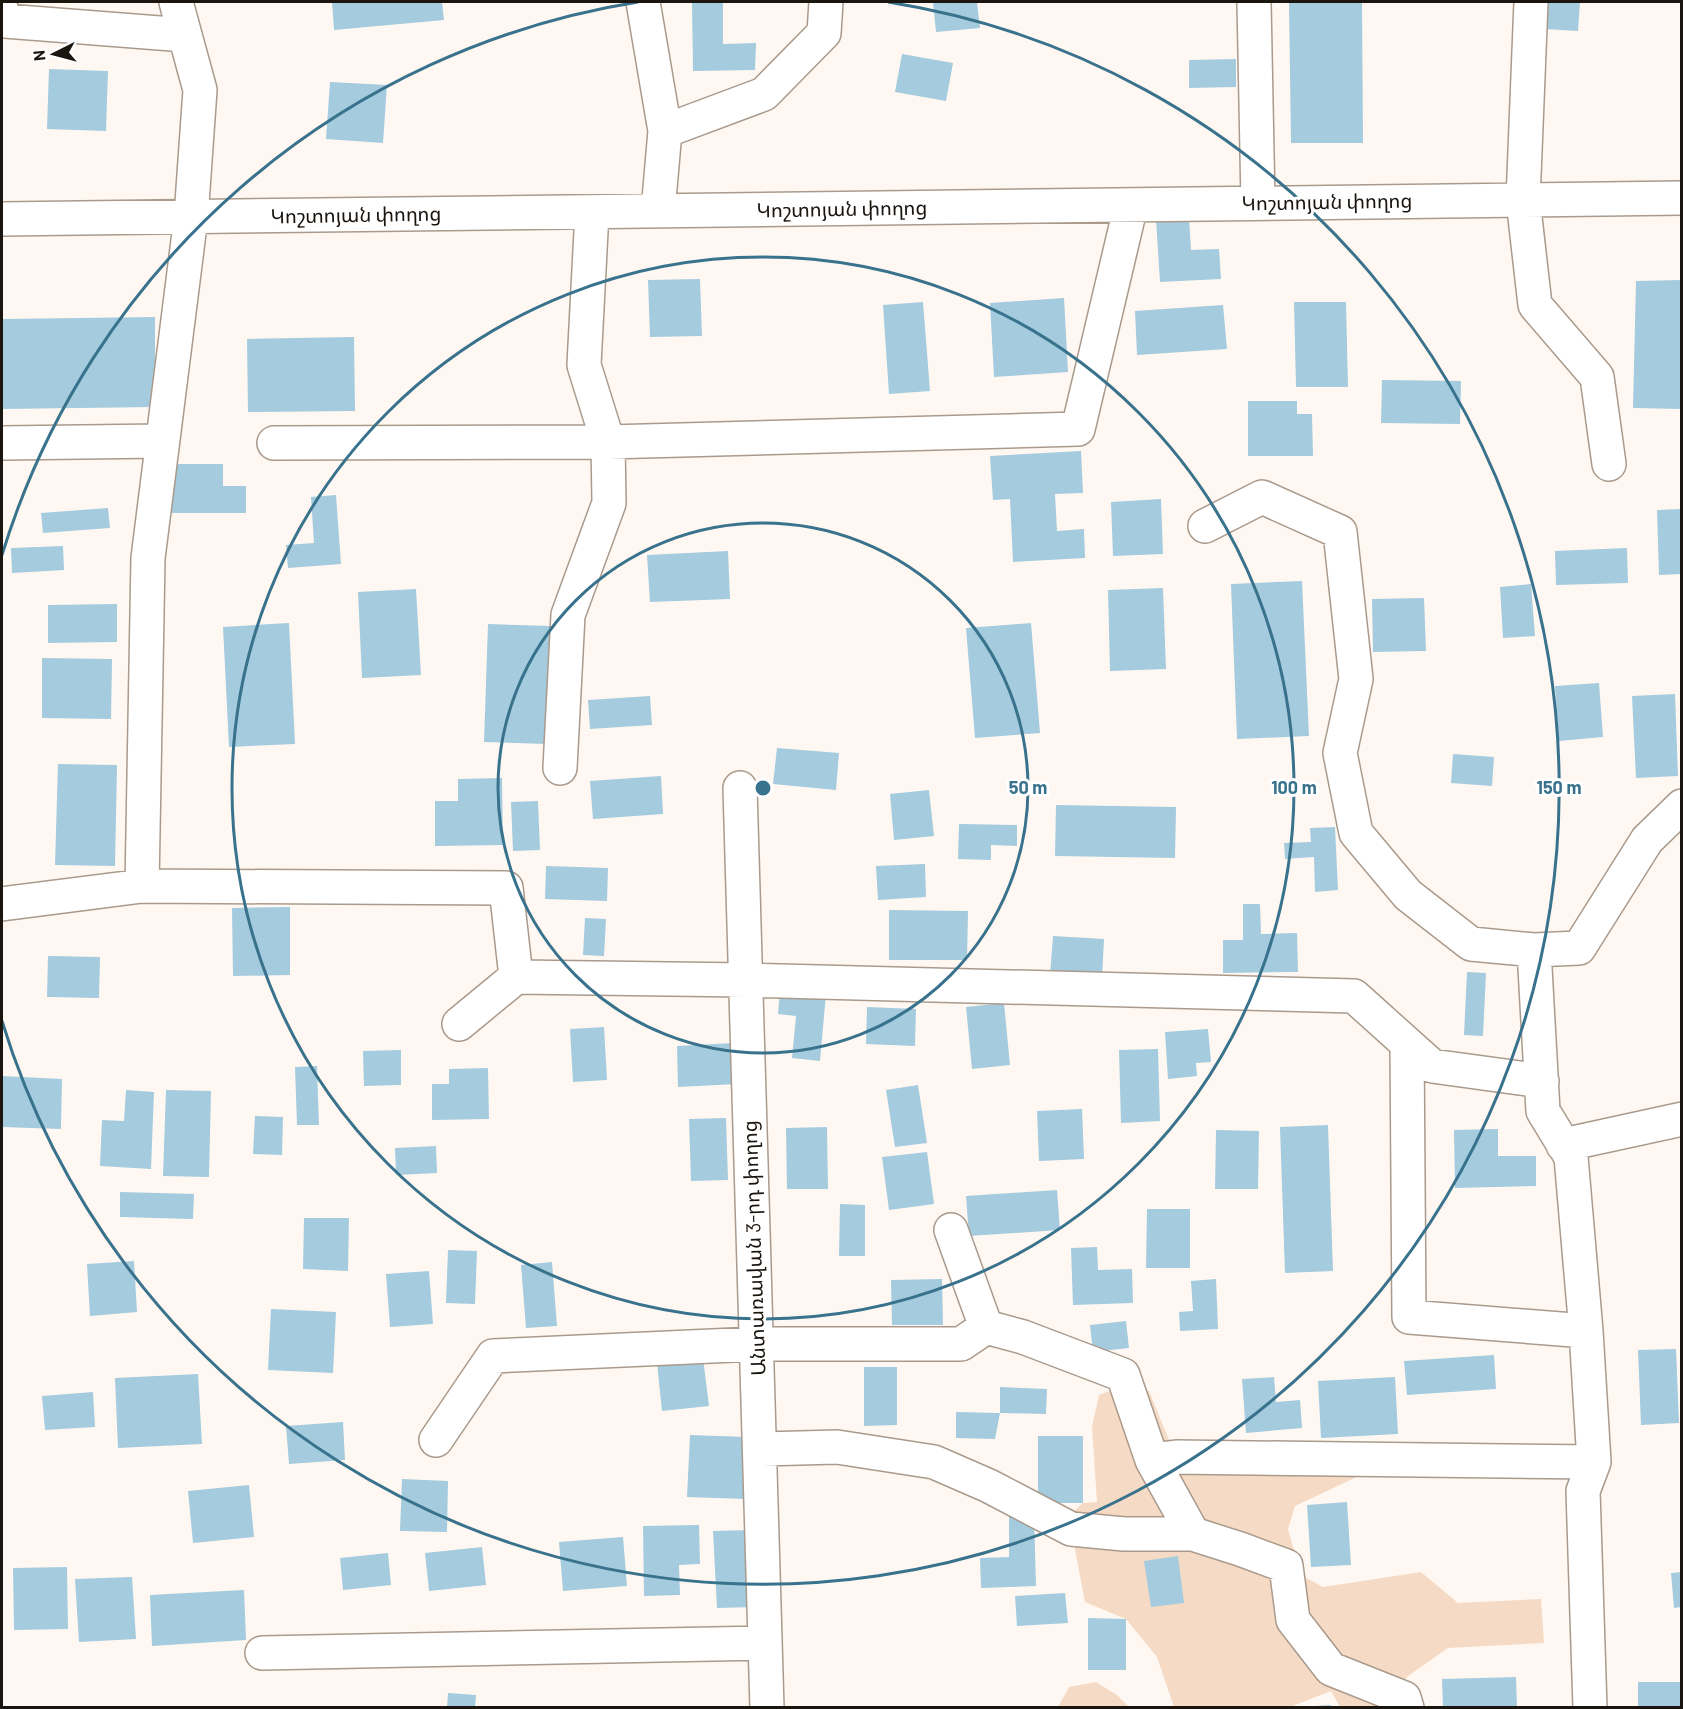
<svg xmlns="http://www.w3.org/2000/svg" width="1683" height="1709" font-family="Barlow,'Noto Sans Armenian',sans-serif">
  <style>
    .green { fill: #f5dbc5 }
    .building { fill: #a4cbde }
    .lines { fill: none; stroke-linecap: round; stroke-linejoin: round }
    .minor-casing { stroke: #aa9a8c; stroke-width: 36 }
    .minor { stroke: #fff; stroke-width: 33 }
    .ring { fill: none; stroke: #39728c; stroke-width: 3 }
    .labels { text-anchor: middle; stroke-width: 6; stroke-linejoin: round; paint-order: stroke }
    .street-label { font-size: 20px; fill: #1b1510; stroke: #fff }
    .centre { fill: #39728c; stroke: #fff; stroke-width: 3 }
    .ring-label { font-size: 18px; text-anchor: middle; font-weight: bold; fill: #39728c; stroke: #fff; stroke-width: 6; stroke-linejoin: round; paint-order: stroke }
  </style>
  <rect width="100%" height="100%" fill="#fff8f2"/>
  <path class="green" d="M1123 1386 1149 1391 1176 1457 1361 1475 1295 1506 1288 1529 1301 1575 1323 1587 1421 1572 1458 1603 1541 1599 1544 1643 1448 1648 1408 1676 1393 1695 1397 1707H1340L1331 1691 1290 1707H1174L1157 1657 1126 1619 1085 1602 1071 1529 1064 1520 1083 1503 1097 1502 1092 1427 1099 1395Z
    M1096 1682 1117 1695 1129 1707H1058L1069 1687Z"/>
  <path class="building" d="M332 2H442L444 20 334 30Z
    M692 2H723V44L756 43 755 70 693 71Z
    M933 2H977L980 28 936 32Z
    M1289 2H1362L1363 143H1291Z
    M1547 2H1580L1578 31 1545 29Z
    M902 54 953 63 946 101 895 92Z
    M1236 59V87L1189 88V60Z
    M49 69 108 71 106 131 47 129Z
    M330 82 387 85 383 143 326 139Z
    M1189 217 1191 250 1219 249 1221 279 1160 282 1156 219Z
    M700 279 702 336 650 337 648 280Z
    M1682 280V409L1633 408 1636 281Z
    M1064 298 1068 372 994 377 990 303Z
    M923 302 930 391 889 394 883 305Z
    M1294 302H1346L1348 387H1296Z
    M1223 305 1227 349 1137 355 1135 311Z
    M155 317V407L2 409V319Z
    M354 337 355 411 248 412 247 339Z
    M1382 380 1461 381 1460 424 1381 423Z
    M1248 401H1297V414H1312L1313 456H1248Z
    M1081 451 1083 493 1055 494 1057 531 1084 529 1085 558 1013 562 1010 499 993 500 990 456Z
    M166 464H223V486H246V513H166Z
    M336 495 341 564 288 568 286 545 314 543 311 497Z
    M1161 499 1163 554 1113 556 1111 502Z
    M108 508 110 528 43 533 41 513Z
    M1682 509V574L1659 575 1657 510Z
    M63 546 64 570 12 573 11 548Z
    M1627 548 1628 583 1556 585 1555 551Z
    M728 551 730 599 650 602 647 555Z
    M1302 581 1309 736 1237 739 1231 584Z
    M1531 584 1535 636 1503 638 1500 587Z
    M1163 588 1166 669 1110 671 1108 590Z
    M416 589 421 675 362 678 358 592Z
    M1424 598 1426 651 1373 652 1372 599Z
    M117 604V642L48 643V605Z
    M289 623 295 744 229 747 223 627Z
    M1031 623 1040 733 975 738 966 628Z
    M488 624 551 626 548 744 484 742Z
    M42 658 112 659 111 719 42 718Z
    M1599 683 1603 737 1559 741 1555 686Z
    M1675 694 1678 776 1636 778 1632 696Z
    M650 696 652 725 590 729 588 700Z
    M777 748 839 753 836 790 773 784Z
    M1453 754 1494 757 1492 786 1451 783Z
    M58 764 117 765 115 866 55 865Z
    M661 776 663 814 593 819 590 781Z
    M502 778 503 845 435 846V801H458V779Z
    M929 790 934 836 894 840 890 794Z
    M538 801 540 850 513 851 511 802Z
    M1056 805 1176 807 1175 858 1055 856Z
    M959 824 1017 825V846L991 845V860L958 859Z
    M1335 827 1338 890 1315 892 1314 857 1285 859 1284 843 1311 842 1310 828Z
    M925 864 926 897 878 900 876 866Z
    M546 866 608 868 607 901 545 899Z
    M1243 904H1260L1261 934 1297 933 1298 972 1223 973V940H1243Z
    M290 907V975L233 976 232 908Z
    M889 910 968 911 967 960H889Z
    M585 918 606 919 604 956 583 955Z
    M1053 936 1104 939 1102 978 1050 975Z
    M48 956 100 957 99 998 47 997Z
    M1467 972 1486 973 1483 1036 1464 1035Z
    M780 990 826 994 820 1061 792 1058 796 1016 778 1014Z
    M1004 1003 1010 1065 972 1069 966 1007Z
    M867 1007 916 1009 915 1046 866 1044Z
    M604 1027 607 1080 573 1082 570 1029Z
    M1208 1029 1211 1062 1196 1063 1197 1076 1168 1079 1165 1032Z
    M734 1043 737 1084 678 1087 677 1046Z
    M1158 1049 1160 1121 1121 1123 1119 1050Z
    M401 1050V1085L364 1086 363 1051Z
    M317 1066 319 1125H297L295 1067Z
    M488 1068 489 1119 432 1120V1084H449V1069Z
    M2 1076 62 1079 61 1129 2 1127Z
    M918 1085 927 1143 895 1147 886 1090Z
    M126 1090 154 1092 151 1169 100 1166 102 1120 124 1121Z
    M166 1090 211 1091 209 1177 163 1176Z
    M1082 1109 1084 1159 1039 1161 1037 1111Z
    M255 1116 283 1117 282 1155 253 1154Z
    M726 1118 728 1180 691 1181 689 1119Z
    M1328 1125 1333 1271 1285 1273 1280 1127Z
    M827 1127 828 1189H787L786 1128Z
    M1498 1129V1156H1536V1186L1455 1188 1454 1130Z
    M1216 1130 1259 1131 1258 1189H1215Z
    M436 1146 437 1173 396 1175 395 1148Z
    M927 1152 934 1204 889 1210 882 1157Z
    M1057 1190 1060 1230 969 1236 966 1196Z
    M120 1192 194 1194 193 1219 120 1217Z
    M840 1204 865 1205V1256H839Z
    M1147 1209H1190V1268H1146Z
    M304 1218H349L348 1271 303 1269Z
    M1097 1247 1098 1270 1132 1269 1133 1303 1073 1305 1071 1248Z
    M448 1250 477 1251 475 1304 446 1303Z
    M134 1261 137 1312 90 1316 87 1264Z
    M552 1262 557 1326 526 1328 521 1265Z
    M429 1271 433 1324 390 1327 386 1274Z
    M942 1279 943 1325H892L891 1280Z
    M1216 1279 1218 1329 1180 1331 1179 1312 1193 1311 1191 1281Z
    M271 1309 336 1312 333 1373 268 1370Z
    M1126 1321 1129 1348 1093 1352 1090 1325Z
    M1676 1349 1679 1423 1641 1425 1638 1350Z
    M1494 1355 1496 1389 1407 1395 1404 1361Z
    M703 1358 709 1406 662 1411 657 1363Z
    M864 1367H897V1425L864 1426Z
    M198 1374 202 1444 118 1448 115 1378Z
    M1274 1377 1276 1402 1300 1400 1302 1428 1246 1433 1242 1379Z
    M1395 1377 1398 1434 1321 1438 1318 1381Z
    M1000 1387 1047 1389 1046 1414 1000 1413Z
    M93 1392 95 1427 45 1430 42 1396Z
    M956 1412 1000 1413 995 1439 956 1438Z
    M343 1422 345 1460 289 1464 286 1426Z
    M690 1435 748 1437 746 1499 687 1497Z
    M1038 1436H1083V1503H1038Z
    M402 1479 448 1481 447 1532 400 1531Z
    M249 1485 254 1537 193 1543 188 1491Z
    M1347 1502 1351 1565 1311 1567 1307 1505Z
    M1034 1515 1036 1586 981 1588 980 1558 1009 1557V1516Z
    M699 1525 700 1564 679 1565 680 1595 644 1596 643 1526Z
    M751 1530 754 1607 717 1608 713 1531Z
    M623 1537 627 1586 563 1591 559 1542Z
    M482 1547 486 1585 429 1591 425 1553Z
    M388 1553 391 1585 343 1590 340 1558Z
    M1178 1556 1184 1603 1151 1607 1144 1561Z
    M67 1567 68 1629 14 1630 13 1568Z
    M1682 1572V1607L1674 1608 1671 1573Z
    M132 1577 136 1639 79 1642 75 1579Z
    M244 1590 246 1640 152 1646 150 1595Z
    M1065 1593 1068 1623 1017 1626 1015 1596Z
    M1088 1618 1126 1619V1670H1088Z
    M1516 1677 1517 1708H1443L1442 1679Z
    M1638 1682H1682V1708H1638Z
    M448 1693 476 1695 475 1708H447Z
    M1331 1705V1708H1314V1706Z"/>
  <g class="lines">
    <g class="minor-casing">
      <path id="minor" d="M643 2 665 131 658 211
        M1254 2 1258 203
        M1531 2 1523 200 1535 305 1597 377 1609 464
        M2 11 5 21 185 35
        M665 131 764 94 824 33 826 2
        M2 219 1682 198
        M2 443 162 441
        M274 443 608 442 1078 429 1131 205
        M1205 526 1262 497 1340 532 1356 679 1340 753 1356 833 1408 895 1471 944 1534 950 1579 948 1647 840 1682 806
        M560 768 568 615 609 503 608 442 584 365 592 212
        M740 788 767 1708
        M142 886 506 888 516 977
        M2 904 142 886 148 558 191 217 200 90 176 2
        M1534 950 1543 1111 1571 1157 1586 1331 1594 1462 1583 1491 1590 1708
        M459 1024 516 977 746 980 1354 996 1432 1066 1542 1081
        M1407 1044 1409 1317 1586 1331
        M1563 1145 1682 1119
        M986 1327 1023 1337 1123 1375 1152 1460 1193 1534 1240 1549 1286 1566 1293 1620 1331 1669 1404 1698 1407 1708
        M436 1440 493 1356 756 1344H961L986 1327 951 1230
        M760 1449 837 1447 934 1462 989 1486 1071 1529 1124 1534H1193
        M1152 1460 1176 1457 1594 1462
        M262 1653 765 1643"/>
    </g>
    <use href="#minor" class="minor"/>
  </g>
  <g class="ring">
    <circle cx="763" cy="788" r="265"/>
    <circle cx="763" cy="788" r="531"/>
    <path d="M2 555A796 796 0 0 1 638 2M888 2A796 796 0 1 1 2 1021"/>
  </g>
  <g class="labels">
    <g class="street-label">
      <text transform="translate(1327 202) rotate(-1)" y="7">Կոշտոյան փողոց</text>
      <text transform="translate(842 209) rotate(-1)" y="7">Կոշտոյան փողոց</text>
      <text transform="translate(356 215) rotate(-1)" y="7">Կոշտոյան փողոց</text>
      <text transform="translate(754 1248) rotate(-92)" y="7">Անտառավան 3-րդ փողոց</text>
    </g>
  </g>
  <circle cx="763" cy="788" r="9" class="centre"/>
  <g class="ring-label">
    <text x="1028" y="794">50 m</text>
    <text x="1294" y="794">100 m</text>
    <text x="1559" y="794">150 m</text>
  </g>
  <rect width="1683" height="1709" fill="none" stroke="#1b1510" stroke-width="6"/>
  <g transform="translate(54 54) rotate(264)" stroke="#ffffff" stroke-width="4.5" paint-order="stroke">
  <path d="M0-4.5L10 22L0 15L-10 22Z" fill="#1b1510"/>
  <text y="-9" font-size="16" font-weight="bold" text-anchor="middle" fill="#1b1510">N</text>
  </g>
</svg>
